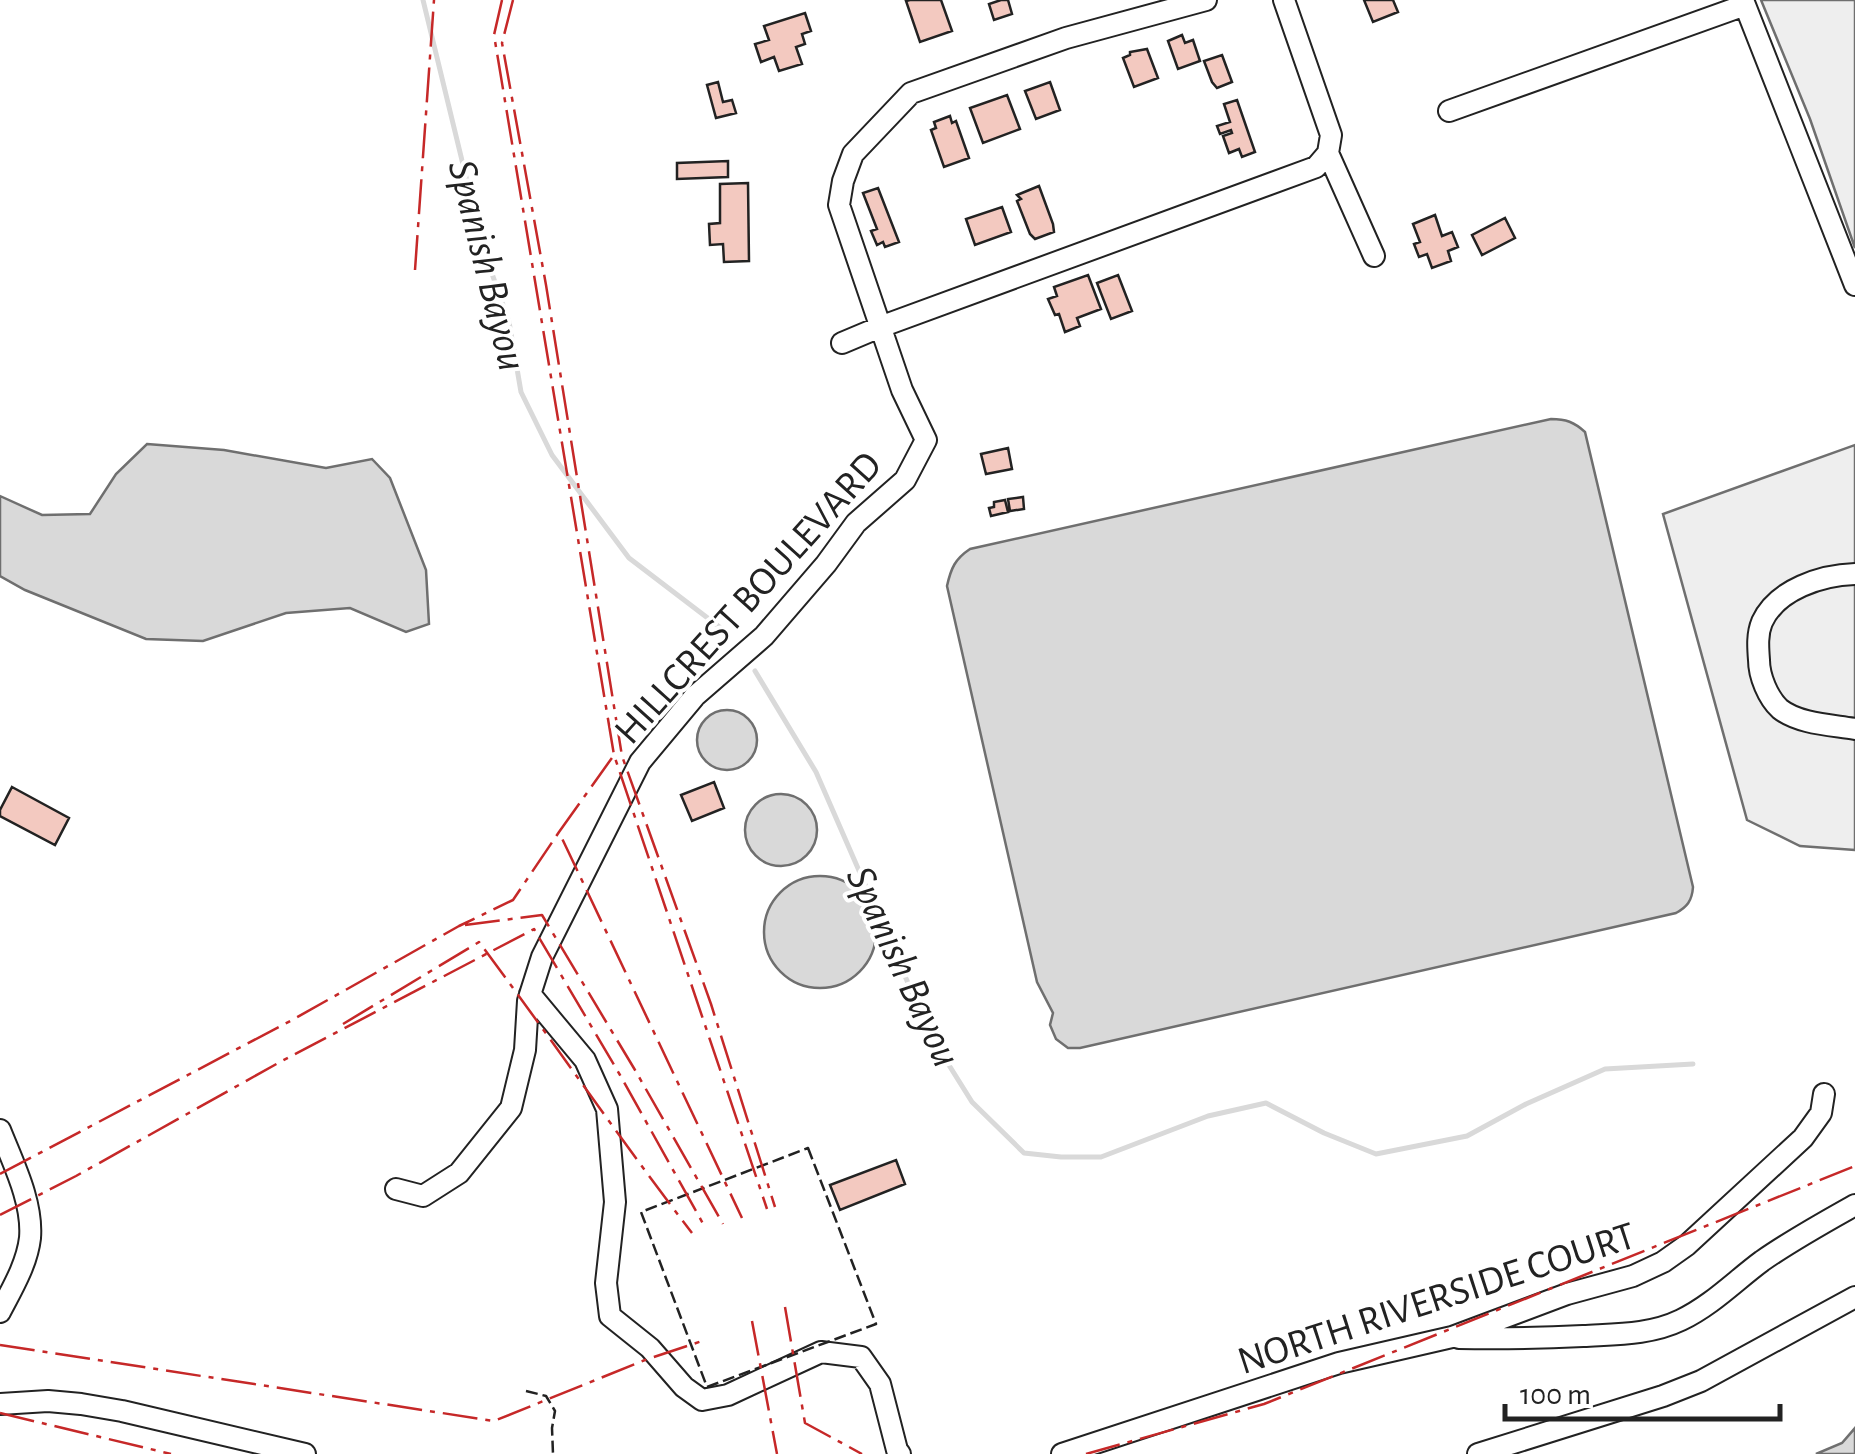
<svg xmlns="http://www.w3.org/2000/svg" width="1855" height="1454" font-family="'Alegreya Sans',sans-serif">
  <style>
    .green { fill: #eee; stroke: #6f6f6f; stroke-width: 2.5 }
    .water { fill: #d9d9d9; stroke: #6f6f6f; stroke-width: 2.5 }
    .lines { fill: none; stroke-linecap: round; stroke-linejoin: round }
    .stream { stroke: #d9d9d9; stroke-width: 5 }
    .building { fill: #f3c9c0; stroke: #222; stroke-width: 2.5 }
    .minor-casing { stroke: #222; stroke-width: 24 }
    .minor { stroke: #fff; stroke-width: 20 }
    .fence { stroke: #222; stroke-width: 2.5; stroke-dasharray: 12 5; stroke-linecap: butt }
    .power { stroke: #c62828; stroke-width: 2.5; stroke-dasharray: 35 8 5 8; stroke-linecap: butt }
    .labels { text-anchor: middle; stroke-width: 8; stroke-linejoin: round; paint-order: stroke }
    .street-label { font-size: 40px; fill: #222; stroke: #fff }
    .water-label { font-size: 42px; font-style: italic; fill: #222; stroke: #fff }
  </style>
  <rect width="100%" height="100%" fill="#fff"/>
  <path class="green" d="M1761 0H1855V248L1810 119Z
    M1855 445V850L1800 846 1747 820 1663 514Z"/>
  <path class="water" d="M1551 419C1566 419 1574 422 1585 432L1693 887C1692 901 1687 907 1676 913L1080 1048H1068L1056 1039 1050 1025 1053 1013 1037 982 947 586C951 568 955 559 970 549Z
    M147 444 224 450 326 468 372 459 390 478 426 570 429 624 406 632 350 608 286 613 203 641 146 639 25 590 0 576V496L42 515 90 514 116 474Z
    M697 740a30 30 0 1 1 60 0a30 30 0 1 1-60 0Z
    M745 830a36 36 0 1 1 72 0a36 36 0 1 1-72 0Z
    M764 932a56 56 0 1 1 112 0a56 56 0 1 1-112 0Z
    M1855 1428V1454H1816L1842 1443Z"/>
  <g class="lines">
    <path class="stream" d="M423 0 484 251 509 322 521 392 552 455 629 558 726 632
      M755 671 816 772 932 1038 972 1102 1024 1153 1061 1157H1101L1208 1116 1266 1103 1324 1133 1376 1154 1467 1136 1526 1104 1605 1069 1693 1064"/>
  </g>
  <path class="building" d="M910 0H941L952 31 920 42 906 1Z
    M1001 0H1008L1012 14 994 20 989 4Z
    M1364 0H1393L1398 12 1373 22Z
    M805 13 811 31 802 34 805 44 796 47 802 64 779 71 774 57 761 62 755 44 769 40 764 26Z
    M1182 35 1185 43 1193 40 1200 61 1178 69 1168 41Z
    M1147 49 1158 78 1134 87 1123 58 1130 55V52Z
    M1222 55 1232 82 1217 88 1212 82 1204 61Z
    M718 82 723 102 732 100 736 113 716 118 707 85Z
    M1050 82 1060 110 1036 119 1025 91Z
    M1007 95 1020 129 983 143 970 108Z
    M1237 100 1255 152 1242 157 1239 149 1229 153 1223 136 1232 133 1231 130 1220 134 1217 126 1230 122 1224 104Z
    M950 116 952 123 956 121 969 158 944 167 931 130 936 128 934 122Z
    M728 161V177L677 179V163Z
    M748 183 749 261 724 262 723 244 710 245 709 224 720 223V184Z
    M1039 186 1053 224 1054 232 1035 239 1030 234 1017 201 1021 199 1017 195Z
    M878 188 899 242 885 247 883 242 877 245 871 231 877 229 863 193Z
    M1002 207 1011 232 975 245 966 219Z
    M1435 215 1442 236 1452 232 1458 247 1448 251 1451 261 1432 268 1427 254 1419 257 1414 244 1420 242 1413 224Z
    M1505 218 1515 238 1482 255 1472 235Z
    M1088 275 1101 309 1077 318 1080 326 1065 332 1059 314 1055 315 1048 299 1057 296 1054 287Z
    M1118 275 1132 311 1111 319 1097 283Z
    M1008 448 1012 469 986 474 981 454Z
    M1023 497 1024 509 1010 511 1008 499Z
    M1005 500 1008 512 991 516 989 508 994 507V502Z
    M714 782 724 808 692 821 681 795Z
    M12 787 69 818 55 845 0 816V810Z
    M896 1160 905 1184 840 1210 830 1185Z"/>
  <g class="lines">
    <g class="minor-casing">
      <path id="minor" d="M1284 0 1331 135 1328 153 1374 256
        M1743 0 1855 285
        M1449 111 1745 5
        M842 343 880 327 1316 167 1328 153
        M1855 574C1822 575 1777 589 1762 622 1757 634 1758 647 1759 660 1759 676 1768 698 1780 709 1799 724 1832 725 1855 729
        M530 994 585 1060 607 1109 615 1202 606 1283 610 1316 650 1348 684 1387 702 1400 728 1395 821 1352 861 1357 880 1384 897 1450 900 1454
        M0 1130C13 1163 33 1202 30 1238 27 1264 12 1289 0 1312
        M396 1189 423 1196 459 1173 511 1108 525 1050 528 1001 542 957 640 762 695 696 764 636 826 564 856 523 905 480 926 440 902 390 839 205 843 181 853 154 911 93 1066 38 1206 0
        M1459 1338C1501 1339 1541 1338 1583 1336 1616 1334 1650 1335 1681 1320 1712 1305 1735 1281 1762 1261 1792 1240 1823 1223 1855 1205
        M0 1404 48 1401 81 1404 122 1411 305 1454
        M1062 1454 1339 1363 1452 1337 1567 1294 1633 1276 1663 1262 1687 1245 1803 1138 1821 1113 1824 1094
        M1478 1454 1663 1396 1701 1381 1855 1297"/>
    </g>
    <use href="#minor" class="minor"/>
    <path class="fence" d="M808 1148 876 1324 707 1387 641 1212Z
      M526 1391 546 1396 555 1411 552 1428 553 1454"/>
    <path class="power" d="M502 0 494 35 614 755 767 1209
      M513 0 502 43 546 285 622 756 711 1004 775 1207
      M415 270 434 0
      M559 832 614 755
      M465 925 542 915 635 1070 723 1224
      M343 1024 479 942C551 1038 619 1138 692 1233
      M0 1174 294 1019 459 926 513 900 559 832 742 1218
      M0 1215 76 1176 280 1062 534 929 620 1075 706 1229
      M785 1307 805 1423 862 1454
      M752 1321 777 1454
      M0 1345 494 1421 645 1360 705 1340
      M0 1413 171 1454
      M1086 1454 1264 1404 1855 1166"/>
  </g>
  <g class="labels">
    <g class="street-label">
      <text transform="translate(747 597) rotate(-48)" y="14">HILLCREST BOULEVARD</text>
      <text transform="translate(1436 1297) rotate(-18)" y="14">NORTH RIVERSIDE COURT</text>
    </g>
    <g class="water-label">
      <text transform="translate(489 265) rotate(76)" y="15">Spanish Bayou</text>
      <text transform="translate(905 966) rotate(65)" y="15">Spanish Bayou</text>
    </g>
  </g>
  <path d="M1505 1404v15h275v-15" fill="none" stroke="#222222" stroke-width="5"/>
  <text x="1520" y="1404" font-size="30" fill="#222222" stroke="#ffffff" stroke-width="8" paint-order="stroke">100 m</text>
</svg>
